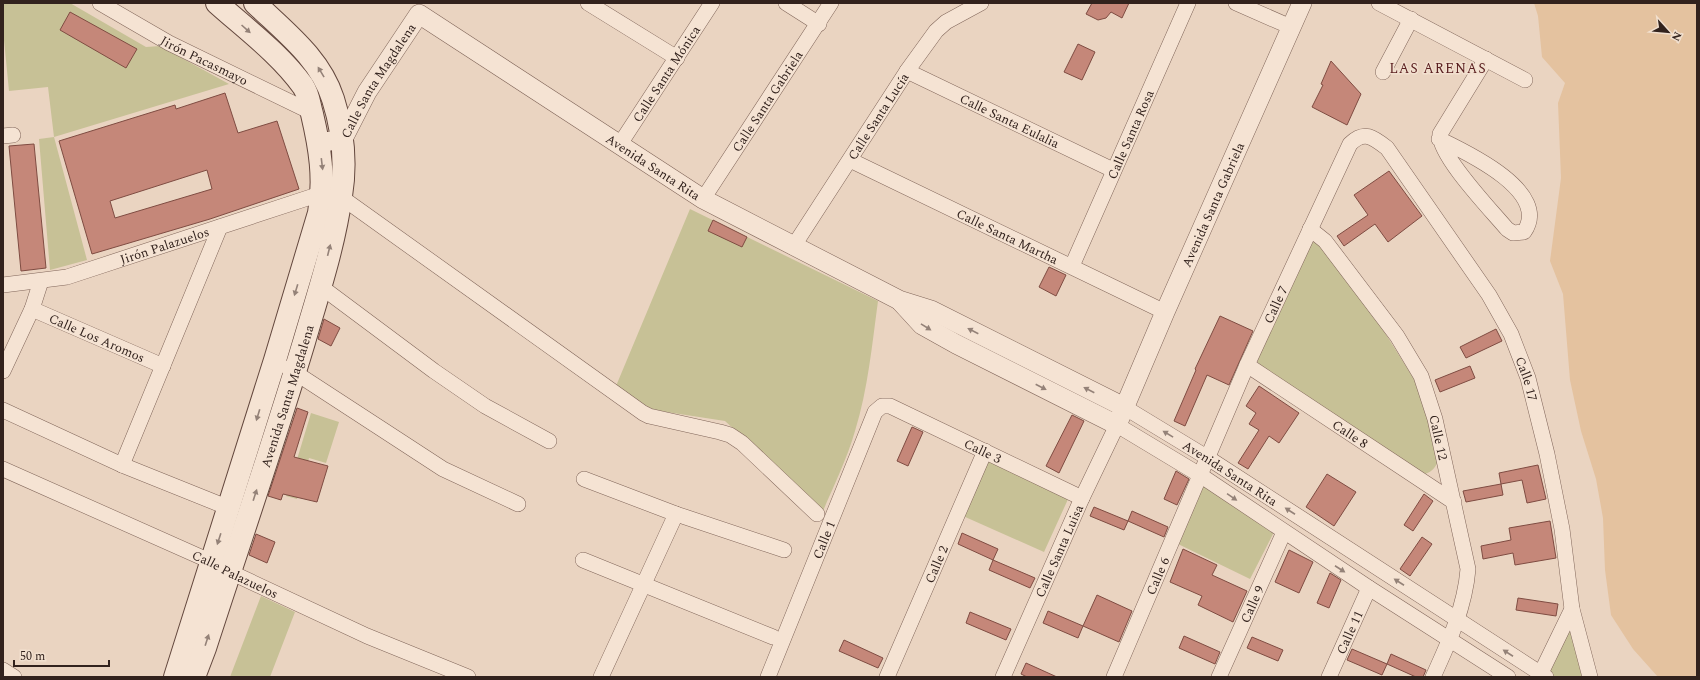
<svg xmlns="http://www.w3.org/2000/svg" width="1700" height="680" font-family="Spectral,serif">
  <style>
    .green { fill: #c7c196 }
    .sand { fill: #e4c29f }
    .building { fill: #c58779; stroke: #7f4c42; fill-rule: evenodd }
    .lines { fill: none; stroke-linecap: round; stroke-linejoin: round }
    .minor-casing { stroke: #81665a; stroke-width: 16 }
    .tertiary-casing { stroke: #81665a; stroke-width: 20 }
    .secondary-casing { stroke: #63473d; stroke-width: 24 }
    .minor { stroke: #f5e3d3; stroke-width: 15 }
    .tertiary { stroke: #f5e3d3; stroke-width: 19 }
    .secondary { stroke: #f5e3d3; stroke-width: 22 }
    .oneway { fill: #948278 }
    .labels { text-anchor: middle; stroke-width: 3; stroke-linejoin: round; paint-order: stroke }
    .street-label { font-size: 13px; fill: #32221d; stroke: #f2e0cf }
    .neighbourhood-label { font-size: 14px; letter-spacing: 1px; fill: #5b2021; stroke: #f2e0cf }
  </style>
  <rect width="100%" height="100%" fill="#ead4c1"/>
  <path class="green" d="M3 3H70L146 47 160 46 229 84 54 137 87 260 50 270 39 139 54 137 48 87 9 91 3 30Z
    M690 209 878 301C872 345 868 389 855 431 847 459 834 485 823 511L725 421 647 409 616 386Z
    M1314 242 1322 247 1380 325 1414 379 1427 406 1439 459C1435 469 1431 473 1421 475L1259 365 1255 356 1306 243Z
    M311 413 339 422 326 463 309 458 297 499 286 496Z
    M986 459 1069 497 1044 552 963 516Z
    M1203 485 1274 528 1273 534 1250 579 1176 543Z
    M261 596 295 612 270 677H230Z
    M1571 629 1585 677H1553L1551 675V666L1568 630Z"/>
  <path class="sand" d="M1534 3H1697V677H1658L1633 649 1611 615 1605 570 1603 518 1596 479 1581 431 1570 380 1563 294 1550 261 1561 178 1558 103 1565 83 1542 57 1538 16Z"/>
  <path class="building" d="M1092 3H1129L1122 18 1111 12 1106 18 1098 20 1086 14Z
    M70 12 137 49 126 68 60 30Z
    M1078 44 1095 52 1082 80 1064 72Z
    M1331 61 1361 94 1347 125 1312 107 1323 85 1321 84Z
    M225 93 238 133 277 121 299 189 210 219 92 254 59 141 175 105 176 109ZM207 170 212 189 115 218 110 201Z
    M34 144 46 268 21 271 9 146Z
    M1389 171 1422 216 1388 242 1375 224 1344 246 1337 236 1368 215 1354 195Z
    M713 220 747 237 742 247 708 231Z
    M1049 267 1066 275 1056 296 1039 287Z
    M1220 316 1253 331 1229 385 1207 375 1185 426 1174 421 1196 370 1195 369Z
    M324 319 340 328 331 346 318 339Z
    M1496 329 1502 341 1466 358 1460 347Z
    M1470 366 1475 378 1440 392 1435 380Z
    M1259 386 1299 413 1279 443 1269 436 1248 469 1238 463 1259 430 1249 424 1256 413 1246 406Z
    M297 408 308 412 294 457 328 466 317 502 283 494 281 500 268 496Z
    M1072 415 1084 421 1059 473 1046 466Z
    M912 427 923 432 908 466 897 461Z
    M1538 465 1546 499 1527 503 1522 480 1501 484 1499 473Z
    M1176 471 1189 479 1177 505 1164 499Z
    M1327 474 1356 492 1334 526 1306 507Z
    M1501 484 1503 495 1466 502 1463 491Z
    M1424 494 1433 501 1413 531 1404 525Z
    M1094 507 1128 521 1124 530 1090 516Z
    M1132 511 1168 527 1164 537 1128 521Z
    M1550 521 1556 558 1515 565 1513 553 1483 559 1481 546 1511 540 1509 528Z
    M962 533 998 549 993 560 958 544Z
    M256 534 275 542 267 563 249 555Z
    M1422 537 1432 544 1410 576 1400 569Z
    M1183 549 1217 565 1212 575 1247 591 1233 622 1198 605 1202 596 1170 582Z
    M1289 550 1313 562 1299 593 1275 582Z
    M993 560 1035 578 1030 588 989 570Z
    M1330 573 1341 580 1329 608 1317 603Z
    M1097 595 1132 611 1119 642 1083 626Z
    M1518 598 1558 604 1556 616 1516 610Z
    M1048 611 1083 626 1078 638 1043 623Z
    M970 612 1011 629 1006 640 966 623Z
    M1184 636 1220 652 1215 664 1179 648Z
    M1252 637 1283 650 1278 661 1247 648Z
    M844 640 883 658 878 668 839 651Z
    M1352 649 1387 664 1382 675 1347 660Z
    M1391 654 1426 670 1423 677H1416L1387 664Z
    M1026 663 1057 677H1027L1021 674Z"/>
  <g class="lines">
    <g class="minor-casing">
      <g id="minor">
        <path id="s1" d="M100 3 169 43 311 112"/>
        <path d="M588 3 677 58"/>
        <path d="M786 3 819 24"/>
        <path d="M1236 3 1291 27"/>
        <path d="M1379 3 1525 80"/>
        <path id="s2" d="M907 71 1113 170"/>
        <path d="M1383 72 1411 19"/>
        <path d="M3 136 13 135"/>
        <path d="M1439 139C1466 152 1552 192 1524 232L1513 233 1507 229C1492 211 1438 155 1440 134L1486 59"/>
        <path id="s3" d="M620 144 712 3"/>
        <path id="s4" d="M850 160 1165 312"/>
        <path d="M341 197 643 413 649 416 720 432 730 435 742 443 817 514"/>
        <path id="s5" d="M703 199 831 3"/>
        <path id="s6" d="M1310 229 1325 241 1397 336 1421 376 1435 419 1468 569C1465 607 1449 642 1433 677"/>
        <path id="s7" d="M793 247 907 71 936 31 946 22 981 3"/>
        <path id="s8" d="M1072 266 1188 3"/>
        <path id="s9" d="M3 285 67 277 323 193"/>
        <path d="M320 286 434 371 485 406 549 441"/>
        <path id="s10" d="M32 309 163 366"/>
        <path id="s11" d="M1247 365 1454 502"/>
        <path d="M288 368 443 469 518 504"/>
        <path d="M3 371 32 309 41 281"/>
        <path id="s12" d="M1124 407 1208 458 1546 677"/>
        <path d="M3 410 122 465 229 508"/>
        <path d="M122 465 220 227"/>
        <path id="s13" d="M3 469 212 562 230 572 367 636 468 677"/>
        <path d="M584 479 676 514"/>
        <path d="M583 560 773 637"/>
        <path d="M3 670 14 677"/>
        <path d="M601 677 676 514 784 550"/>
        <path id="s14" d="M768 677 875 412 882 406H890L1082 498"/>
        <path id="s15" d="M887 677 985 451"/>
        <path id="s16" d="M1003 677 1082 498 1117 425 1200 475 1369 588 1508 677"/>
        <path id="s17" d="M1114 677 1247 365 1350 144C1364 130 1373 137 1387 148L1489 295 1511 334 1528 378 1547 454 1562 529 1572 609 1590 677"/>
        <path id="s18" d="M1219 677 1284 532"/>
        <path id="s19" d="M1329 677 1369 588"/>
        <path d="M1539 677 1572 609"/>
      </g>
    </g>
    <g class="tertiary-casing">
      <g id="tertiary">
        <path id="s20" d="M319 143 342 139 345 135 367 92 419 14 703 199 899 300 931 310 1124 407"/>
        <path id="s21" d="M900 301 922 325 956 344 1117 425 1165 312 1302 3"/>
      </g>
    </g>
    <g class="secondary-casing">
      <g id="secondary">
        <path d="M175 677 275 360 319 213C325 179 320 148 312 114 309 104 309 95 303 86 280 54 246 29 217 3"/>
        <path id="s22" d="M194 677 205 648C238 546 273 445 304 342 318 294 334 246 341 196 346 165 343 130 333 99 320 58 285 32 255 3"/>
      </g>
    </g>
    <use href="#minor" class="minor"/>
    <use href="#tertiary" class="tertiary"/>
    <use href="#secondary" class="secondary"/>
  </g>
  <defs><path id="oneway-solid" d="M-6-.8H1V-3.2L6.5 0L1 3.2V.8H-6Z"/></defs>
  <g class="oneway">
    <use href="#oneway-solid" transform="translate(246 29) rotate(42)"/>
    <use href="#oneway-solid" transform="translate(321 72) rotate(-121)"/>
    <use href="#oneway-solid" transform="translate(322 164) rotate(83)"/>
    <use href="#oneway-solid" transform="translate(329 250) rotate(-76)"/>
    <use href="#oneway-solid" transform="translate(296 290) rotate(107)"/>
    <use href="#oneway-solid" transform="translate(926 327) rotate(32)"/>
    <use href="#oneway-solid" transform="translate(973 331) rotate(-153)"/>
    <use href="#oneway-solid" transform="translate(1041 387) rotate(27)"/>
    <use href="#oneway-solid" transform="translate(1089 390) rotate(-153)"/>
    <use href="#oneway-solid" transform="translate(258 415) rotate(107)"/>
    <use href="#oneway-solid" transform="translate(1168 434) rotate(-149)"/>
    <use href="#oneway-solid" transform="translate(255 495) rotate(-72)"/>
    <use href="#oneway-solid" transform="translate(1232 497) rotate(34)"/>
    <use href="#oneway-solid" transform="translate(1290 511) rotate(-147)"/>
    <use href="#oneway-solid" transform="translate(219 539) rotate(108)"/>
    <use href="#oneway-solid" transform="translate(1340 569) rotate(33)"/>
    <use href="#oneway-solid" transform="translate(1399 582) rotate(-147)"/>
    <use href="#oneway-solid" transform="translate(207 640) rotate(-72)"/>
    <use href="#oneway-solid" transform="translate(1508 653) rotate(-147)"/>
  </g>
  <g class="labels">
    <g class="street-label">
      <text dy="5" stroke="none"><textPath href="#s1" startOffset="119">Jirón Pacasmayo</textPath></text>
      <text dy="5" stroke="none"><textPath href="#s3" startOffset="84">Calle Santa Mónica</textPath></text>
      <text dy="5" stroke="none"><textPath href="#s20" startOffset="92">Calle Santa Magdalena</textPath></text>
      <text dy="5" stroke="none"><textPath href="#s5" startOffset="117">Calle Santa Gabriela</textPath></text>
      <text dy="5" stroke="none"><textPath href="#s7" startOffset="156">Calle Santa Lucía</textPath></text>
      <text dy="5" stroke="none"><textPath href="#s2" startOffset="114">Calle Santa Eulalia</textPath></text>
      <text dy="5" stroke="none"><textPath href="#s8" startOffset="144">Calle Santa Rosa</textPath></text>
      <text dy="5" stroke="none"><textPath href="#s20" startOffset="450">Avenida Santa Rita</textPath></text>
      <text dy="5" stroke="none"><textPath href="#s21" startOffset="492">Avenida Santa Gabriela</textPath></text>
      <text dy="5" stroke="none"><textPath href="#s4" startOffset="175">Calle Santa Martha</textPath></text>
      <text dy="5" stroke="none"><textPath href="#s9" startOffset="167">Jirón Palazuelos</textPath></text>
      <text dy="5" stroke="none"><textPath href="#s17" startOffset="406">Calle 7</textPath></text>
      <text dy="5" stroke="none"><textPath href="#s10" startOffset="71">Calle Los Aromos</textPath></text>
      <text dy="5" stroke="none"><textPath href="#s17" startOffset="897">Calle 17</textPath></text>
      <text dy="5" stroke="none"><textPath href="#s22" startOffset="296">Avenida Santa Magdalena</textPath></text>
      <text dy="5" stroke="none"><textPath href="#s11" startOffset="124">Calle 8</textPath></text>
      <text dy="5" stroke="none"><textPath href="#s6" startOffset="249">Calle 12</textPath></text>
      <text dy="5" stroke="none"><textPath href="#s14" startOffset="406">Calle 3</textPath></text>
      <text dy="5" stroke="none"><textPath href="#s12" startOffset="125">Avenida Santa Rita</textPath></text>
      <text dy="5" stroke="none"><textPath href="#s14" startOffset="148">Calle 1</textPath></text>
      <text dy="5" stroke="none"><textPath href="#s16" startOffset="138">Calle Santa Luisa</textPath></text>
      <text dy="5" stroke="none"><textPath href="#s15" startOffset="123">Calle 2</textPath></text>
      <text dy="5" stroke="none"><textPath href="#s13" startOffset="255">Calle Palazuelos</textPath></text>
      <text dy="5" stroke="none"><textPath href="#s17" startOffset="110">Calle 6</textPath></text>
      <text dy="5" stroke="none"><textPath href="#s18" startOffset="80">Calle 9</textPath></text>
      <text dy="5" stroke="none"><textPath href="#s19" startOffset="49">Calle 11</textPath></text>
    </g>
    <g class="neighbourhood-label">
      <text x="1438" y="73">LAS ARENAS</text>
    </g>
  </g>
  <rect width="1700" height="680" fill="none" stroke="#32221d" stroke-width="8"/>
  <g transform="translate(1668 32) rotate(117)" stroke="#f2e0cf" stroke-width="3" paint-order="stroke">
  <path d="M0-3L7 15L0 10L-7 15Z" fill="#32221d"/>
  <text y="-6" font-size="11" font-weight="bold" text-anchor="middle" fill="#32221d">N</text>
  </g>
  <path d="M14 660v6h95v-6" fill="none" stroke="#32221d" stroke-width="2"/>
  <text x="20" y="660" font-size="12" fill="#32221d" stroke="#f2e0cf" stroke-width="3" paint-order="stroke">50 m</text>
</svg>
